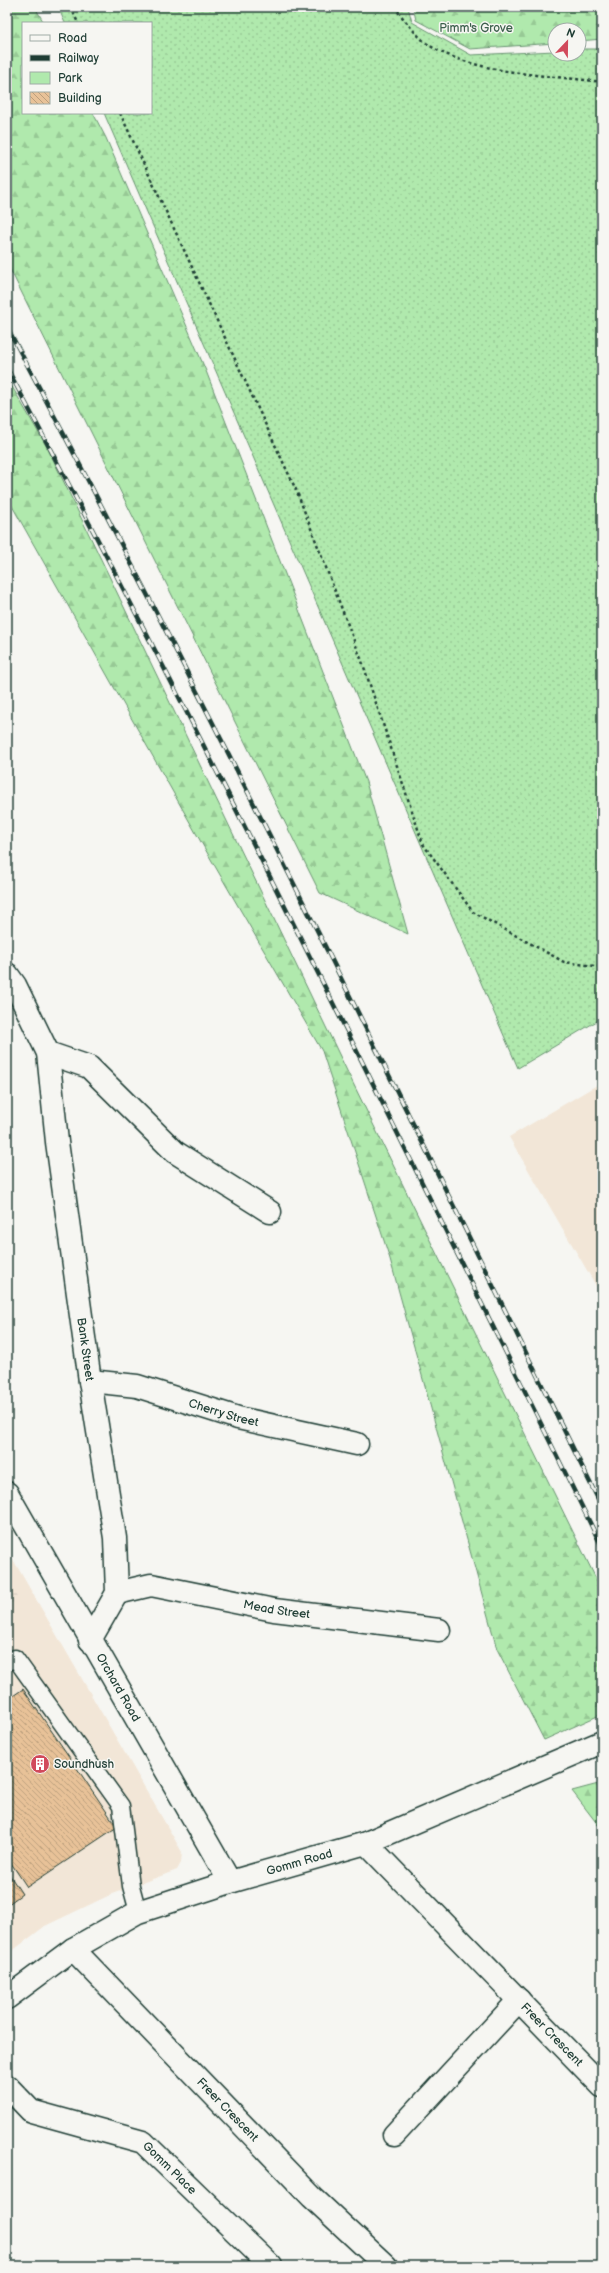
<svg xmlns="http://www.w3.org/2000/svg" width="609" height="2273" font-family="'Balsamiq Sans',sans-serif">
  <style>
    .built { fill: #f2e6d7 }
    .industrial { fill: url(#industrial-grid) }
    .green { fill: url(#green-dots); stroke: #689370 }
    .forest { fill: url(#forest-firs); stroke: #689370 }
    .building { fill: url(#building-back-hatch); stroke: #1f3d34 }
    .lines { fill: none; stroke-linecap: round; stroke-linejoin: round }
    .service-casing { stroke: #1f3d34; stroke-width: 19 }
    .minor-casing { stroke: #1f3d34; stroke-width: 25 }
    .path { stroke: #1f3d34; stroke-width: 2.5; stroke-dasharray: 3 3; stroke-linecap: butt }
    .service { stroke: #f6f6f2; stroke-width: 16 }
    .minor { stroke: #f6f6f2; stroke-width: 22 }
    .rail-casing { stroke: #1f3d34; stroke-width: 4.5 }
    .rail { stroke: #f6f6f2; stroke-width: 3; stroke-dasharray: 9; stroke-linecap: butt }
    .labels { text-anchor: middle; stroke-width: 3; stroke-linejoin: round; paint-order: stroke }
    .park-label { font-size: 12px; fill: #3c5f4c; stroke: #f6f6f2 }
    .street-label { font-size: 12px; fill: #1f3d34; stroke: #f6f6f2 }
    .poi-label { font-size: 12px; fill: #1f3d34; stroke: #f6f6f2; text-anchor: start }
  </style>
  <defs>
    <pattern id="industrial-grid" width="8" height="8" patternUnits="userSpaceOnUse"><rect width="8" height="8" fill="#f2e6d7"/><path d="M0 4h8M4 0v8" fill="none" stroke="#cfc6b9"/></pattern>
    <pattern id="green-dots" width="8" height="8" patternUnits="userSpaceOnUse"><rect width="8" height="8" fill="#b0e9ad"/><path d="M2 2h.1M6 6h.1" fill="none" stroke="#97c995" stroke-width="1.8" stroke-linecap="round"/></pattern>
    <pattern id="forest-firs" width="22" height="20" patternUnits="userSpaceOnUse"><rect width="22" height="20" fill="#b0e9ad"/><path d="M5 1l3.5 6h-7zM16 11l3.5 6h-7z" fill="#97c995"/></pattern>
    <pattern id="building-back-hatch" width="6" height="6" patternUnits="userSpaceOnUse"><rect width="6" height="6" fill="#e8c298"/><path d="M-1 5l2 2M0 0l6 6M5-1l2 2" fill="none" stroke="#bb9f7d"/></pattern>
  </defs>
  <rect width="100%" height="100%" fill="#f6f6f2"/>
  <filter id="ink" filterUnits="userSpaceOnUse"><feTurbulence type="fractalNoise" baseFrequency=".025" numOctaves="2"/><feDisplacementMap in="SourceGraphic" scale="8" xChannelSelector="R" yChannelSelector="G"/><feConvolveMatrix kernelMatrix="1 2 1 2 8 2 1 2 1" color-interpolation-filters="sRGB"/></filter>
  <g filter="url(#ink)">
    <path class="built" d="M602 1082V1296L509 1137Z
      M7 1549 182 1852 181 1863 177 1870 112 1894 45 1926 7 1955Z"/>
    <path class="industrial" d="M7 1580 18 1599 7 1606Z"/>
    <path class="green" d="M58 7H408L412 22 471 55 555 51V54H579V49H602V1018L518 1068 104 113H151V23H65Z"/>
    <path class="forest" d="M7 7H35L44 23H23V113H93L106 138 206 371 366 782 408 934 320 893 7 263Z
      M413 7H602V39L579 41V30H555V43L470 49 416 20Z
      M7 378 48 449 349 1075 602 1591V1714L544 1740 497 1649 390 1259 322 1051 201 842 7 497Z
      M602 1783V1830L572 1791Z"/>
    <path class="building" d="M23 1689 117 1827 27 1887 7 1857V1700Z
      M7 1871 22 1894 7 1905Z"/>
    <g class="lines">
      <g class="service-casing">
        <path id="service" d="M7 1662 15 1658 121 1806 131 1886 138 1912"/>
      </g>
      <g class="minor-casing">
        <g id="minor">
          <path id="s1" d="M7 974 15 985 48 1053 57 1142 90 1381 115 1538 117 1593 90 1640"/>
          <path d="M48 1053 89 1067 175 1152 270 1212"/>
          <path id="s2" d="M90 1381 137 1386 238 1418 357 1444"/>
          <path id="s3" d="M7 1493 230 1882"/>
          <path id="s4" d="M117 1593 151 1585 274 1610 439 1630"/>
          <path id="s5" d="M366 1843 602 2086"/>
          <path id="s6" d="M73 1949 312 2197 386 2266"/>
          <path id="s7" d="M7 1998 73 1949 138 1912 230 1882 366 1843 602 1742"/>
          <path id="s8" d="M7 2086 31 2111 143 2142 271 2266"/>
          <path d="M394 2135 519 2000"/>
        </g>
      </g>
      <path class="path" d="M71 7 78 23
        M394 7C407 22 419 41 437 50 487 75 548 75 602 82
        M120 113 297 492 363 664 423 844 473 912 564 962 602 967"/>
      <use href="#service" class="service"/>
      <use href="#minor" class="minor"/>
      <g class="rail-casing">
        <path id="rail" d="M7 327C215 716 407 1112 602 1507
          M7 368C215 756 406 1152 602 1547"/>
      </g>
      <use href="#rail" class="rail"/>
    </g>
  </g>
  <defs>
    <g id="building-disc" transform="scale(1)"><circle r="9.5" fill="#d1495b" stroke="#f6f6f2"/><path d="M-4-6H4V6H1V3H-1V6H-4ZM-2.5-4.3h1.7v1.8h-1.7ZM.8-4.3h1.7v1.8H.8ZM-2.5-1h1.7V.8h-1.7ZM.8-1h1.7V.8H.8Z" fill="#fff"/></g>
  </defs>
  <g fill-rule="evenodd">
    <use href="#building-disc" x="40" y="1764"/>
  </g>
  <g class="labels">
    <g class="park-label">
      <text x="476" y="32">Pimm's Grove</text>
    </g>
    <g class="street-label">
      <text dy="4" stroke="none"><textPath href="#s1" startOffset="388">Bank Street</textPath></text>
      <text dy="4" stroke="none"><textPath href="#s2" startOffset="138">Cherry Street</textPath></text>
      <text dy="4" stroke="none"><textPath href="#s4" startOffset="163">Mead Street</textPath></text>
      <text dy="4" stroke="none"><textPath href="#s3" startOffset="224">Orchard Road</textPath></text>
      <text dy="4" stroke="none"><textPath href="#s7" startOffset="326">Gomm Road</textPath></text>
      <text dy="4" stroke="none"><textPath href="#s5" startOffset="267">Freer Crescent</textPath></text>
      <text dy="4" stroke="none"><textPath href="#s6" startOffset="223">Freer Crescent</textPath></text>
      <text dy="4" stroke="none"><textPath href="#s8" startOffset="188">Gomm Place</textPath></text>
    </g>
    <g class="poi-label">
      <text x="54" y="1768">Soundhush</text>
    </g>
  </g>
  <rect width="609" height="2273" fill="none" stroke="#f6f6f2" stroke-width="24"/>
  <rect x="12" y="12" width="585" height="2249" fill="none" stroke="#1f3d34" stroke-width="1.5" filter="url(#ink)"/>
  <rect x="22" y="22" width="130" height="92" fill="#f6f6f2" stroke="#a0aca6"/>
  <rect x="30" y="35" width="20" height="6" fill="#f6f6f2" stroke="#a0aca6"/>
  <text x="58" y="42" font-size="12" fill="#1f3d34">Road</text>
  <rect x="30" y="55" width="20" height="6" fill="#1f3d34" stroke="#a0aca6"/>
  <text x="58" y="62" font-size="12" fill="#1f3d34">Railway</text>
  <rect x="30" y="72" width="20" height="12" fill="#b0e9ad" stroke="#a0aca6"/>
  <text x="58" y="82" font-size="12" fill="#1f3d34">Park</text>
  <rect x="30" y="92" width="20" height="12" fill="url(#building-back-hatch)" stroke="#a0aca6"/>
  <text x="58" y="102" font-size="12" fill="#1f3d34">Building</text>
  <g transform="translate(567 42) rotate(22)"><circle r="19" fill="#f6f6f2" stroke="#a0aca6"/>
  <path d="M0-3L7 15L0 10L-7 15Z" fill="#d1495b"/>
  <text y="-6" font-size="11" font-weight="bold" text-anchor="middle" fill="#1f3d34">N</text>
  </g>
</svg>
